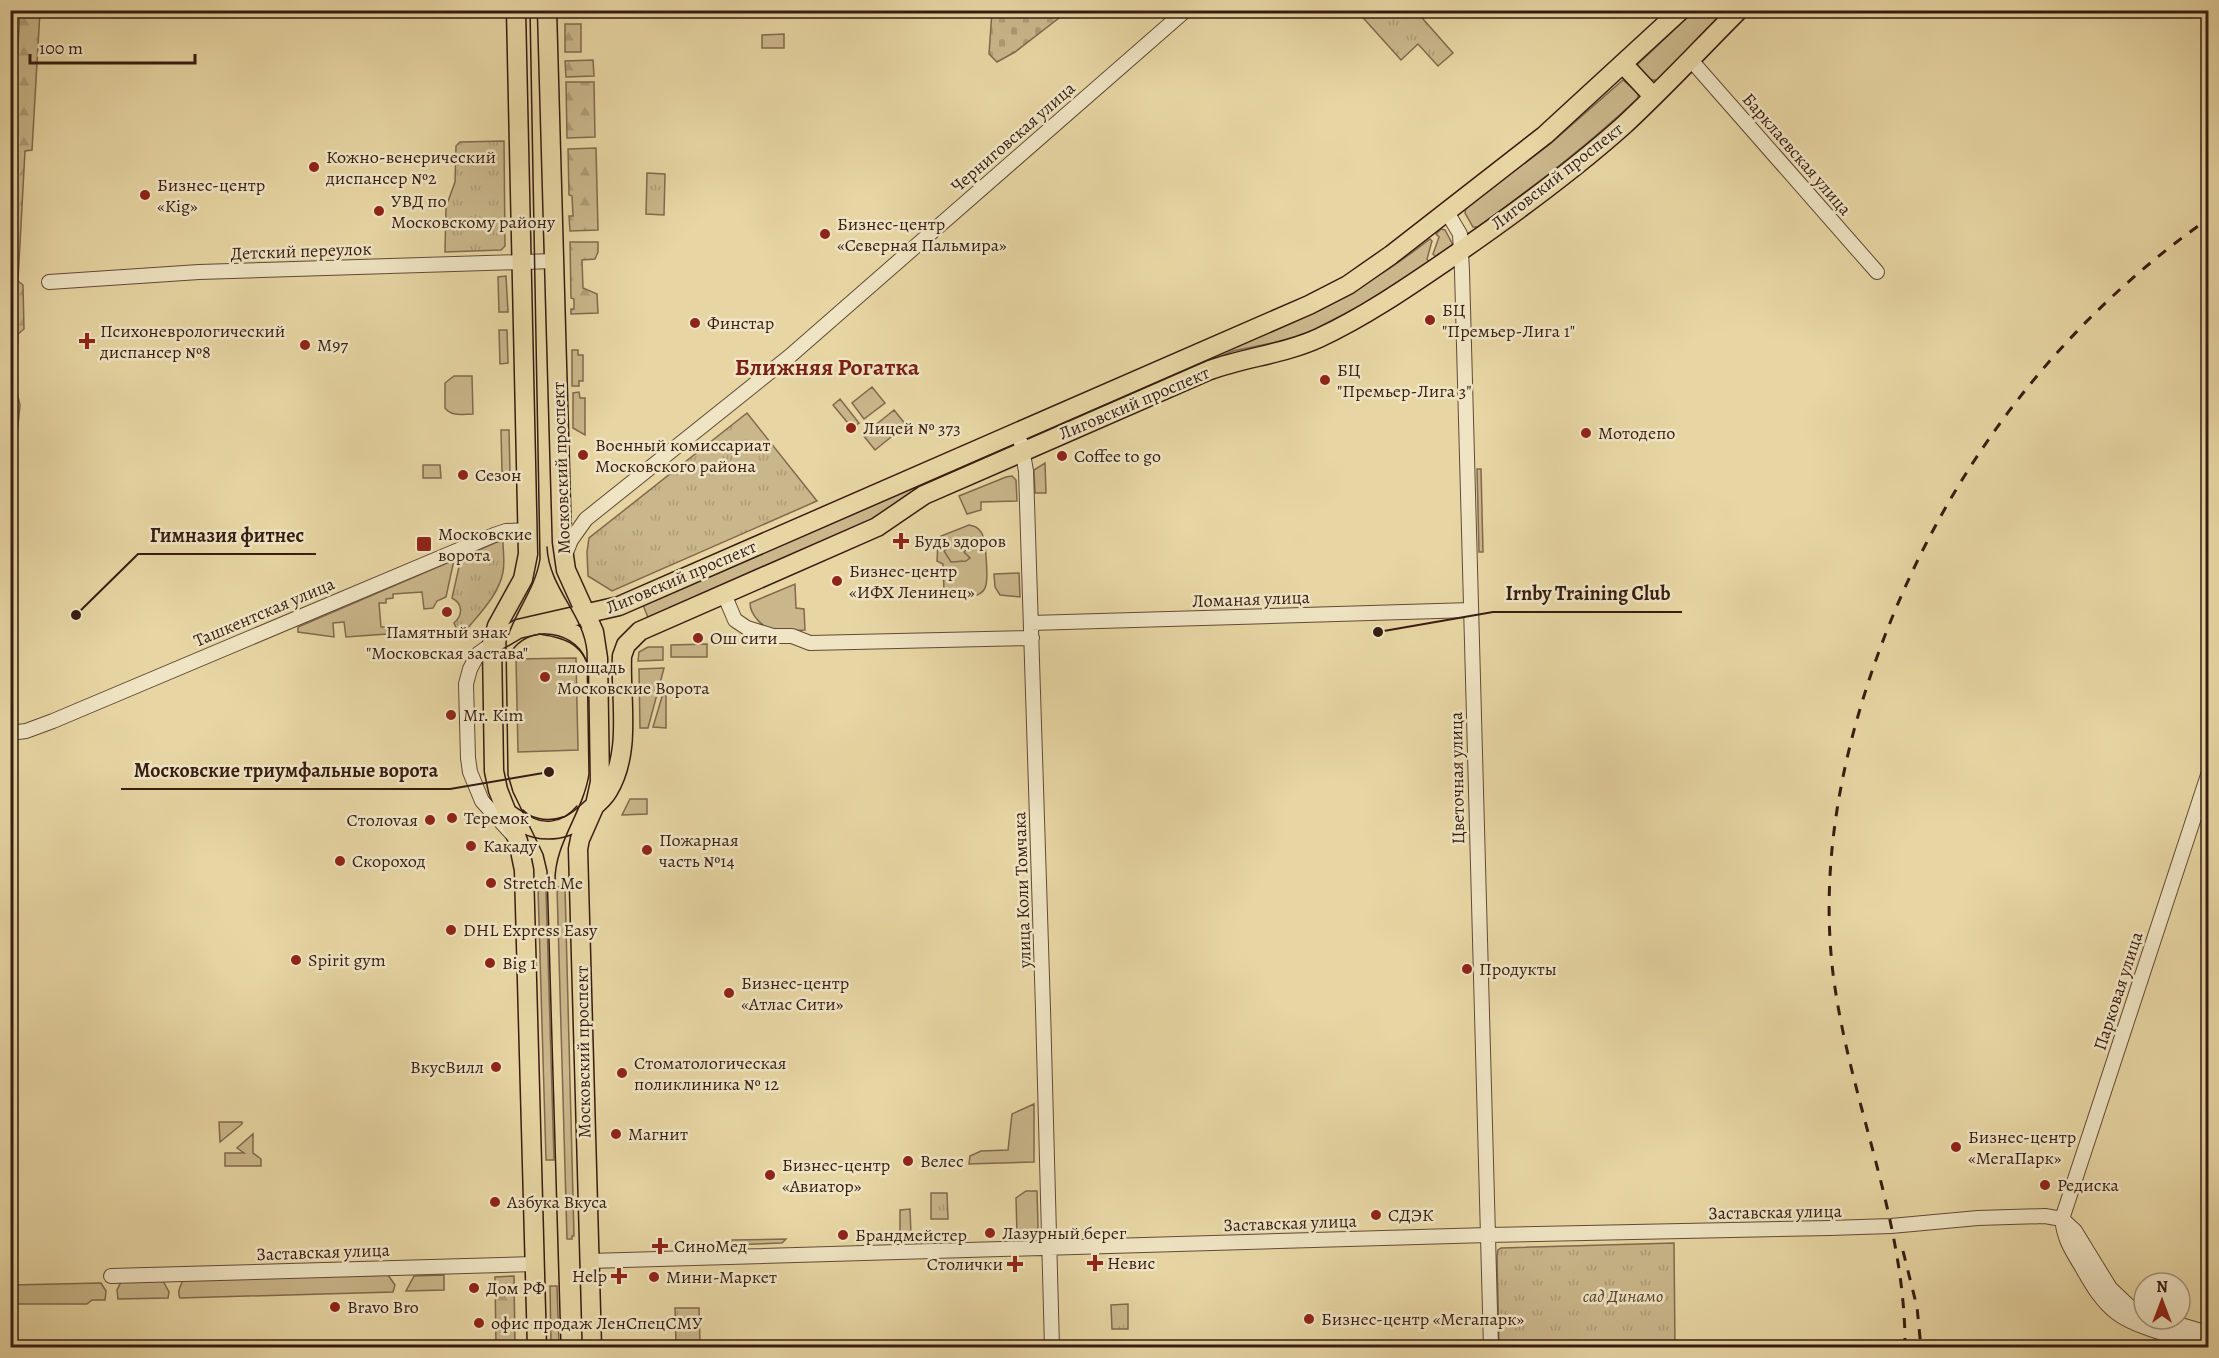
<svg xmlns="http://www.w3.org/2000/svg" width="2219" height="1358" font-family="Alegreya,serif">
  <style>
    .green { fill: #c9b68a; stroke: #80694e; stroke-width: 1.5 }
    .forest { fill: url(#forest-firs); stroke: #80694e; stroke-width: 1.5 }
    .cemetery { fill: url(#cemetery-stones); stroke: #80694e; stroke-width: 1.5 }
    .park { fill: url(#park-tufts); stroke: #80694e; stroke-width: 1.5 }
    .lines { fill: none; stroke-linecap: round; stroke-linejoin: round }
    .minor-casing { stroke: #624a36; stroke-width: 16 }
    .major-casing { stroke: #361c12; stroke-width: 21 }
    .minor { stroke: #efe4c3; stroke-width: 14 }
    .major { stroke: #e7d6a3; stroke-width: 18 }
    .tram { stroke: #361c12; stroke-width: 1.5 }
    .rail { stroke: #361c12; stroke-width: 3; stroke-dasharray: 10 10; stroke-linecap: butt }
    .poi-dot { fill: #8f2418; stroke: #efe4c3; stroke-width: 2 }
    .labels { text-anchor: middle; stroke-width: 5; stroke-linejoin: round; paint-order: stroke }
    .street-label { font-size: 18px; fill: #361c12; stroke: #efe4c3 }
    .poi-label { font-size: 18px; fill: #361c12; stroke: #efe4c3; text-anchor: start }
    .park-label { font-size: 18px; font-style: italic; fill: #5b4230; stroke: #efe4c3 }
    .district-label { font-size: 24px; font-weight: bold; fill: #7a1f14; stroke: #efe4c3 }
    .leader { fill: none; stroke: #361c12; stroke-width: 2 }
    .callout-dot { fill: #361c12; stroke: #efe4c3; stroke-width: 2 }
    .callout-label { font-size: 20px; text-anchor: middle; font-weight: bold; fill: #361c12; stroke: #efe4c3; stroke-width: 5; stroke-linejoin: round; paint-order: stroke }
  </style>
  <defs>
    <pattern id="forest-firs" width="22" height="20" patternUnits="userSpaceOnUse" patternTransform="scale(1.5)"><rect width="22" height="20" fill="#c9b68a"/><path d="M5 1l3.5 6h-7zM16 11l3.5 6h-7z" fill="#ad9c76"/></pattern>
    <pattern id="cemetery-stones" width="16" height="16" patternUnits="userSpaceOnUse" patternTransform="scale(1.5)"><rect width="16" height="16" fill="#c9b68a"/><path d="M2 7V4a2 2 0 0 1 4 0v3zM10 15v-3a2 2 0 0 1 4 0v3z" fill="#ad9c76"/></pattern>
    <pattern id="park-tufts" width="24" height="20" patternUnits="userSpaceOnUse" patternTransform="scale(1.5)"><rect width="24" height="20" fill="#c9b68a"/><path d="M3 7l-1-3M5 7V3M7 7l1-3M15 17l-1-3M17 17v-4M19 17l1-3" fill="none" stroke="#ad9c76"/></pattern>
  </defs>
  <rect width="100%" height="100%" fill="#e7d6a3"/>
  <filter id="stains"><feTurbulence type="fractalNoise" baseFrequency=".00333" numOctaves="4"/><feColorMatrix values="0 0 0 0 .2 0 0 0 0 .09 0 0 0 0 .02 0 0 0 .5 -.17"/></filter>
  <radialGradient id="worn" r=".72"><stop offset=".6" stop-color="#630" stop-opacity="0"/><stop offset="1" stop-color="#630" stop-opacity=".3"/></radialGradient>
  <path class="green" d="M1694 11H1727L1657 80H1651L1639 68 1638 64Z
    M784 34V48H762V35Z
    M1623 80 1638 93V98C1587 146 1535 185 1479 227H1473L1465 213 1466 207 1550 144Z
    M1441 229 1445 230 1453 245 1436 257 1433 254 1439 237 1436 234Z
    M1430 239 1432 241 1427 259 1429 262 1362 305 1313 330 1292 339 1233 351 1038 435 1037 433 1312 313C1355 292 1393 268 1430 239Z
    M506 276 508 312H499L498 277Z
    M499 330H507L508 363 500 364Z
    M572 350H578V355H583V381H579V386H572Z
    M454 376H472L473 414C463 414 452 417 445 408V383Z
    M872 387 885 403 864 419 852 403Z
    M579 392 580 398H585V435L573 428V393Z
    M840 399 859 423 852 428 833 405Z
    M894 410 906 425 875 450 863 435Z
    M501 430H509L510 472H502Z
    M993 452 994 455 915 489 879 519 649 620 643 605 909 489H912V488Z
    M1045 463 1046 493H1035L1034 470Z
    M423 465H440L441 478H423Z
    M1477 469H1481L1483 552H1479Z
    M1012 476 1016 480 1017 501 981 502V510L967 514 959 496 1006 477Z
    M969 525C974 526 978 527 981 532 986 538 988 576 986 585 985 590 982 593 977 595L947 596 944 592 943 564 937 561 938 542 941 536Z
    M454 560 446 597 437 601 433 608 424 609 422 592 393 594V598L386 599V603H379L381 627H386L387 634 346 637 344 622 333 623 334 637 298 632V627Z
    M1019 573 1020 597 1000 595 995 587 994 574Z
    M795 584 796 608 804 609 805 630C796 630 784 632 775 631 763 628 750 615 750 603Z
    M707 644V657H671V645Z
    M648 647H663V660L638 661 639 652Z
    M576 658 578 750 518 752 516 659Z
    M664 668 648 728H640L639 669Z
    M664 690H666V728L653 727Z
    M630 799H647V814L622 815Z
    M557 887H565L574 1236H572V1239H567Z
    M538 888H546L554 1160H546Z
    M1034 1104V1162L969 1164 970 1156 981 1151 1008 1150 1012 1114Z
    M219 1122H242V1124L220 1142Z
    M253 1134V1153L261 1159V1166H225V1153H244L237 1148Z
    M1026 1191H1037L1038 1227 1035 1235H1029L1028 1230H1023V1235H1017L1016 1198Z
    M910 1209 911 1235 900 1237V1210Z
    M786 1239 782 1243 728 1245 732 1240Z
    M388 1275 395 1285 393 1292 180 1298C177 1292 180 1287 183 1280Z
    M444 1275V1290L406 1291 414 1276Z
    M163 1281 169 1292 168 1298 118 1299 117 1290 121 1282Z
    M101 1283 106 1291 105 1300H92L87 1304H11V1285Z
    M550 1286H557L559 1347H551Z"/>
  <path class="forest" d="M20 11H40L32 150 25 151 18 281 23 285 24 329 18 334 16 388 20 405 11 497 10 185Z
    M565 24H581V52H565Z
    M593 60 594 76 566 77 565 61Z
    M566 82H594L595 137 567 138Z
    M596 148 598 230 570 231 569 216H573L572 196 569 195 568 149Z
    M570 242H598V252L595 259 582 260 583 288 597 294 598 313 571 314V309H574V299L571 298Z
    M514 1276 515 1347H496L495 1277Z"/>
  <path class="cemetery" d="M992 11V10L1068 11 1015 52 997 62 989 54Z"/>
  <path class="park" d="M1357 11H1416L1453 53 1438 66 1418 44 1401 60Z
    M504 141 505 246 501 250 445 252 446 207 455 182 456 146 460 142Z
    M647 173 665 174 664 215 646 214Z
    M747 413 817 501 612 591 588 576 587 552 589 538Z
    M960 538 969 548 964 552 970 558 966 561 951 562 944 551Z
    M497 542H503C503 551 505 562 503 572 499 594 481 612 467 629L457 630 454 623C463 615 463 604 452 598L461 558Z
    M931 1193H947L948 1219H931Z
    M1674 1243 1675 1347H1499L1497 1255 1498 1250 1501 1248Z
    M1128 1304V1329H1112L1111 1305Z
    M675 1308H699L700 1343 676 1344Z"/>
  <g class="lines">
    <g class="minor-casing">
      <path id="minor" d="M1690 59 1877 272
        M1447 212 1460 234 1462 271 1491 1348
        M49 282 199 272 554 261
        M1021 443 1026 471 1043 1009 1052 1348
        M565 555 571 540 586 519 790 356 1186 10
        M724 594 735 620 747 628 773 636H792L810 643 1032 638
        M1031 623 1471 610
        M492 644 478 654 470 669 466 684 468 758 470 772 482 801 514 836
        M10 733 26 731 53 721 494 535 506 531 529 530
        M2208 775 2062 1219C2065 1242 2072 1250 2083 1269 2092 1285 2102 1302 2117 1313 2138 1329 2182 1338 2208 1346
        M589 1261 1488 1235 1830 1228 1891 1226 1978 1218 2045 1216 2062 1219 2075 1231 2110 1288 2131 1308 2144 1314
        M111 1276 535 1264
        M2160 1319 2208 1333"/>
    </g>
    <g class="major-casing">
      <path id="major" d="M516 10 528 554 523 579 497 626 492 644 494 771 498 790 518 841 524 870 537 1348
        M547 10 562 542 566 570 594 632 598 658 600 782 595 805 580 839 578 849 592 1348
        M1624 65 1653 96
        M544 625C567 628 587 636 596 659
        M492 644 518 629 619 606 1309 305 1348 285 1391 255 1545 135 1681 10
        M507 813C526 827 544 834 567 826 577 823 584 815 592 808 598 803 604 798 608 791 632 752 620 700 622 656L626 645 640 631 877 527 924 495 1210 370C1246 357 1284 354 1319 338 1364 317 1405 289 1446 261 1507 219 1568 175 1623 126 1663 89 1700 49 1739 10"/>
    </g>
    <use href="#minor" class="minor"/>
    <use href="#major" class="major"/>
    <path class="tram" d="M530 10 540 559C535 590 514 613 506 642L508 775 513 792 543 854 547 871 561 1348
      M547 547C549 589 584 614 587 652L589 774C583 813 554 843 555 883
      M507 661C519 624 572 626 586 660
      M523 810C540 828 563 823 577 806"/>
    <path class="rail" d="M1903 1251 1917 1307 1921 1348
      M1905 1348C1906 1222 1851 1104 1834 981 1821 886 1835 790 1863 699 1923 504 2041 336 2208 219"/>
  </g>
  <g class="poi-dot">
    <circle cx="314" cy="167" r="6"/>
    <circle cx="145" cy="195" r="6"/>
    <circle cx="379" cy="211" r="6"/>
    <circle cx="825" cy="234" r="6"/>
    <circle cx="1430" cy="320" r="6"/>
    <circle cx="695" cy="323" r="6"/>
    <path d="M84 332h6v6h6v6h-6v6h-6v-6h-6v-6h6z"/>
    <circle cx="305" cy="345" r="6"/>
    <circle cx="1325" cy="380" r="6"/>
    <circle cx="851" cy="428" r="6"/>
    <circle cx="1586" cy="433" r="6"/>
    <circle cx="583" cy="455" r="6"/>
    <circle cx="1062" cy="456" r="6"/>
    <circle cx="463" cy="475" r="6"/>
    <path d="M898 532h6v6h6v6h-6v6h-6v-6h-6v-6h6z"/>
    <rect x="416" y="536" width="16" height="16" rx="3"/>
    <circle cx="837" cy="581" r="6"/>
    <circle cx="447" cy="612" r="6"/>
    <circle cx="698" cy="638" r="6"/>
    <circle cx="545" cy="677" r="6"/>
    <circle cx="451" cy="715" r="6"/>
    <circle cx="452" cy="818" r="6"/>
    <circle cx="430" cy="820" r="6"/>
    <circle cx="471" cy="846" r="6"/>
    <circle cx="647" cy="850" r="6"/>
    <circle cx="340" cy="861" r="6"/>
    <circle cx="491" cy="883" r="6"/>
    <circle cx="451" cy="930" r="6"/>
    <circle cx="296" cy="960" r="6"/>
    <circle cx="490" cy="963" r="6"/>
    <circle cx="1467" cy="969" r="6"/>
    <circle cx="729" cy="993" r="6"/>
    <circle cx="496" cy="1067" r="6"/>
    <circle cx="622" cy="1073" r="6"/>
    <circle cx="616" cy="1134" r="6"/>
    <circle cx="1956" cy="1147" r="6"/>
    <circle cx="908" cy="1161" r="6"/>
    <circle cx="770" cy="1175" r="6"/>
    <circle cx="2045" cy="1185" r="6"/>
    <circle cx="495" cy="1202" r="6"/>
    <circle cx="1376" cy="1215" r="6"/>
    <circle cx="990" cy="1233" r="6"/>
    <circle cx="843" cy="1235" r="6"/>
    <path d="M657 1237h6v6h6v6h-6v6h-6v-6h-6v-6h6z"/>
    <path d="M1092 1254h6v6h6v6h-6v6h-6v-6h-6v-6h6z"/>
    <path d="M1012 1255h6v6h6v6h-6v6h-6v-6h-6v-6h6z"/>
    <path d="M616 1267h6v6h6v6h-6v6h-6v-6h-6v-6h6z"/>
    <circle cx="654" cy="1277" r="6"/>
    <circle cx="474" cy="1288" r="6"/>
    <circle cx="335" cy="1307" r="6"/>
    <circle cx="1309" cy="1319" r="6"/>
    <circle cx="479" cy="1323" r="6"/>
  </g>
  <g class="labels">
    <g class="street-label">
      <text transform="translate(1013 137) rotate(-41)" y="6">Черниговская улица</text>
      <text transform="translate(1797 154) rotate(49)" y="6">Барклаевская улица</text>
      <text transform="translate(1557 176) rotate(-38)" y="6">Лиговский проспект</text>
      <text transform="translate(301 251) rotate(-2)" y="6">Детский переулок</text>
      <text transform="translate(1134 403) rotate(-23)" y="6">Лиговский проспект</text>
      <text transform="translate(561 468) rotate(-92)" y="6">Московский проспект</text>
      <text transform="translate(681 577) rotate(-23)" y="6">Лиговский проспект</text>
      <text transform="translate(1251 599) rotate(-2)" y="6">Ломаная улица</text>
      <text transform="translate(264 612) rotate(-23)" y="6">Ташкентская улица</text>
      <text transform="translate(1457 778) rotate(-91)" y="6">Цветочная улица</text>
      <text transform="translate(1022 890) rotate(-92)" y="6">улица Коли Томчака</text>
      <text transform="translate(2118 991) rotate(-72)" y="6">Парковая улица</text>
      <text transform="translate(583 1052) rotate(-91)" y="6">Московский проспект</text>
      <text transform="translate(1775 1212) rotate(-1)" y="6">Заставская улица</text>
      <text transform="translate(1290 1223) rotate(-2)" y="6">Заставская улица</text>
      <text transform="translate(323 1252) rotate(-2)" y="6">Заставская улица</text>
    </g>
    <g class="poi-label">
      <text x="326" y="163">Кожно-венерический<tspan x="326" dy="21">диспансер №2</tspan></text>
      <text x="157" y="191">Бизнес-центр<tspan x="157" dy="21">«Kig»</tspan></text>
      <text x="391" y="207">УВД по<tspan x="391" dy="21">Московскому району</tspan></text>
      <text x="837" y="230">Бизнес-центр<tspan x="837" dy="21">«Северная Пальмира»</tspan></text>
      <text x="1442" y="316">БЦ<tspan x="1442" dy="21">"Премьер-Лига 1"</tspan></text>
      <text x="707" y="329">Финстар</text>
      <text x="100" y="337">Психоневрологический<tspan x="100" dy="21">диспансер №8</tspan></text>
      <text x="317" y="351">M97</text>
      <text x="1337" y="376">БЦ<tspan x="1337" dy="21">"Премьер-Лига 3"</tspan></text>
      <text x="863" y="434">Лицей № 373</text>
      <text x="1598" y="439">Мотодепо</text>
      <text x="595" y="451">Военный комиссариат<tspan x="595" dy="21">Московского района</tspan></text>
      <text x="1074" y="462">Coffee to go</text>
      <text x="475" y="481">Сезон</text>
      <text x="438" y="540">Московские<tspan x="438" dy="21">ворота</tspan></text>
      <text x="914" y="547">Будь здоров</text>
      <text x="849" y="577">Бизнес-центр<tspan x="849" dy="21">«ИФХ Ленинец»</tspan></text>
      <text x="447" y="638" text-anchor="middle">Памятный знак<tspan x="447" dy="21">"Московская застава"</tspan></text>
      <text x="710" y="644">Ош сити</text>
      <text x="557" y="673">площадь<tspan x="557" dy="21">Московские Ворота</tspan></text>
      <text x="463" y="721">Mr. Kim</text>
      <text x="464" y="824">Теремок</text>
      <text x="418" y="826" text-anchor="end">Столоvая</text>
      <text x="659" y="846">Пожарная<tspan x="659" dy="21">часть №14</tspan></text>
      <text x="483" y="852">Какаду</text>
      <text x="352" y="867">Скороход</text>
      <text x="503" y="889">Stretch Me</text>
      <text x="463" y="936">DHL Express Easy</text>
      <text x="308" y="966">Spirit gym</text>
      <text x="502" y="969">Big 1</text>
      <text x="1479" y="975">Продукты</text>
      <text x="741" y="989">Бизнес-центр<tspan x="741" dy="21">«Атлас Сити»</tspan></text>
      <text x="634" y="1069">Стоматологическая<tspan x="634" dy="21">поликлиника № 12</tspan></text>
      <text x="484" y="1073" text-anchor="end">ВкусВилл</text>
      <text x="628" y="1140">Магнит</text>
      <text x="1968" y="1143">Бизнес-центр<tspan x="1968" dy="21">«МегаПарк»</tspan></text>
      <text x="920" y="1167">Велес</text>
      <text x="782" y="1171">Бизнес-центр<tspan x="782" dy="21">«Авиатор»</tspan></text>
      <text x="2057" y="1191">Редиска</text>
      <text x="507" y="1208">Азбука Вкуса</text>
      <text x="1388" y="1221">СДЭК</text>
      <text x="1002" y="1239">Лазурный берег</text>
      <text x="855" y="1241">Брандмейстер</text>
      <text x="674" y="1252">СиноМед</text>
      <text x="1107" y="1269">Невис</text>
      <text x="1003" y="1270" text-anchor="end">Столички</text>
      <text x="607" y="1282" text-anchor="end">Help</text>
      <text x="666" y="1283">Мини-Маркет</text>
      <text x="486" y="1294">Дом РФ</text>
      <text x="347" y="1313">Bravo Bro</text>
      <text x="1321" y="1325">Бизнес-центр «Мегапарк»</text>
      <text x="491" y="1329">офис продаж ЛенСпецСМУ</text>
    </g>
    <g class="park-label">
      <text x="1623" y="1302">сад Динамо</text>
    </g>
    <g class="district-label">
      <text x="827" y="375">Ближняя Рогатка</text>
    </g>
  </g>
  <path class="leader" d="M76 615L138 554H316M1378 632L1493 612H1682M549 772L450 789H121"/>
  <g class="callout-dot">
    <circle cx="76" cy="615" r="6"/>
    <circle cx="1378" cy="632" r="6"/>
    <circle cx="549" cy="772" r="6"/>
  </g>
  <g class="callout-label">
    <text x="227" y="542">Гимназия фитнес</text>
    <text x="1588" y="600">Irnby Training Club</text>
    <text x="286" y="777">Московские триумфальные ворота</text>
  </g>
  <rect width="2219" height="1358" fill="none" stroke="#e7d6a3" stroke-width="36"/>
  <rect x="12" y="12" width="2195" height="1334" fill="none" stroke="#361c12" stroke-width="3"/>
  <rect x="18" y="18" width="2183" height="1322" fill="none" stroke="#361c12" stroke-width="1.5"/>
  <g transform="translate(2162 1301)"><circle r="28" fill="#efe4c3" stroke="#a5947c" stroke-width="1.5"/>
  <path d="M0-4.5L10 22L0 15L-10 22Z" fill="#8f2418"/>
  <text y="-9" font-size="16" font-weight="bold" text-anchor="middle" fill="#361c12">N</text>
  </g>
  <path d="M30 54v9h165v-9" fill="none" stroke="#361c12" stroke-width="3"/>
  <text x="39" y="54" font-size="18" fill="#361c12" stroke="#efe4c3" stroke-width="4.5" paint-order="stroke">100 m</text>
  <rect width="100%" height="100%" filter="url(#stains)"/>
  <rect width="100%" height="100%" fill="url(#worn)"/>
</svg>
